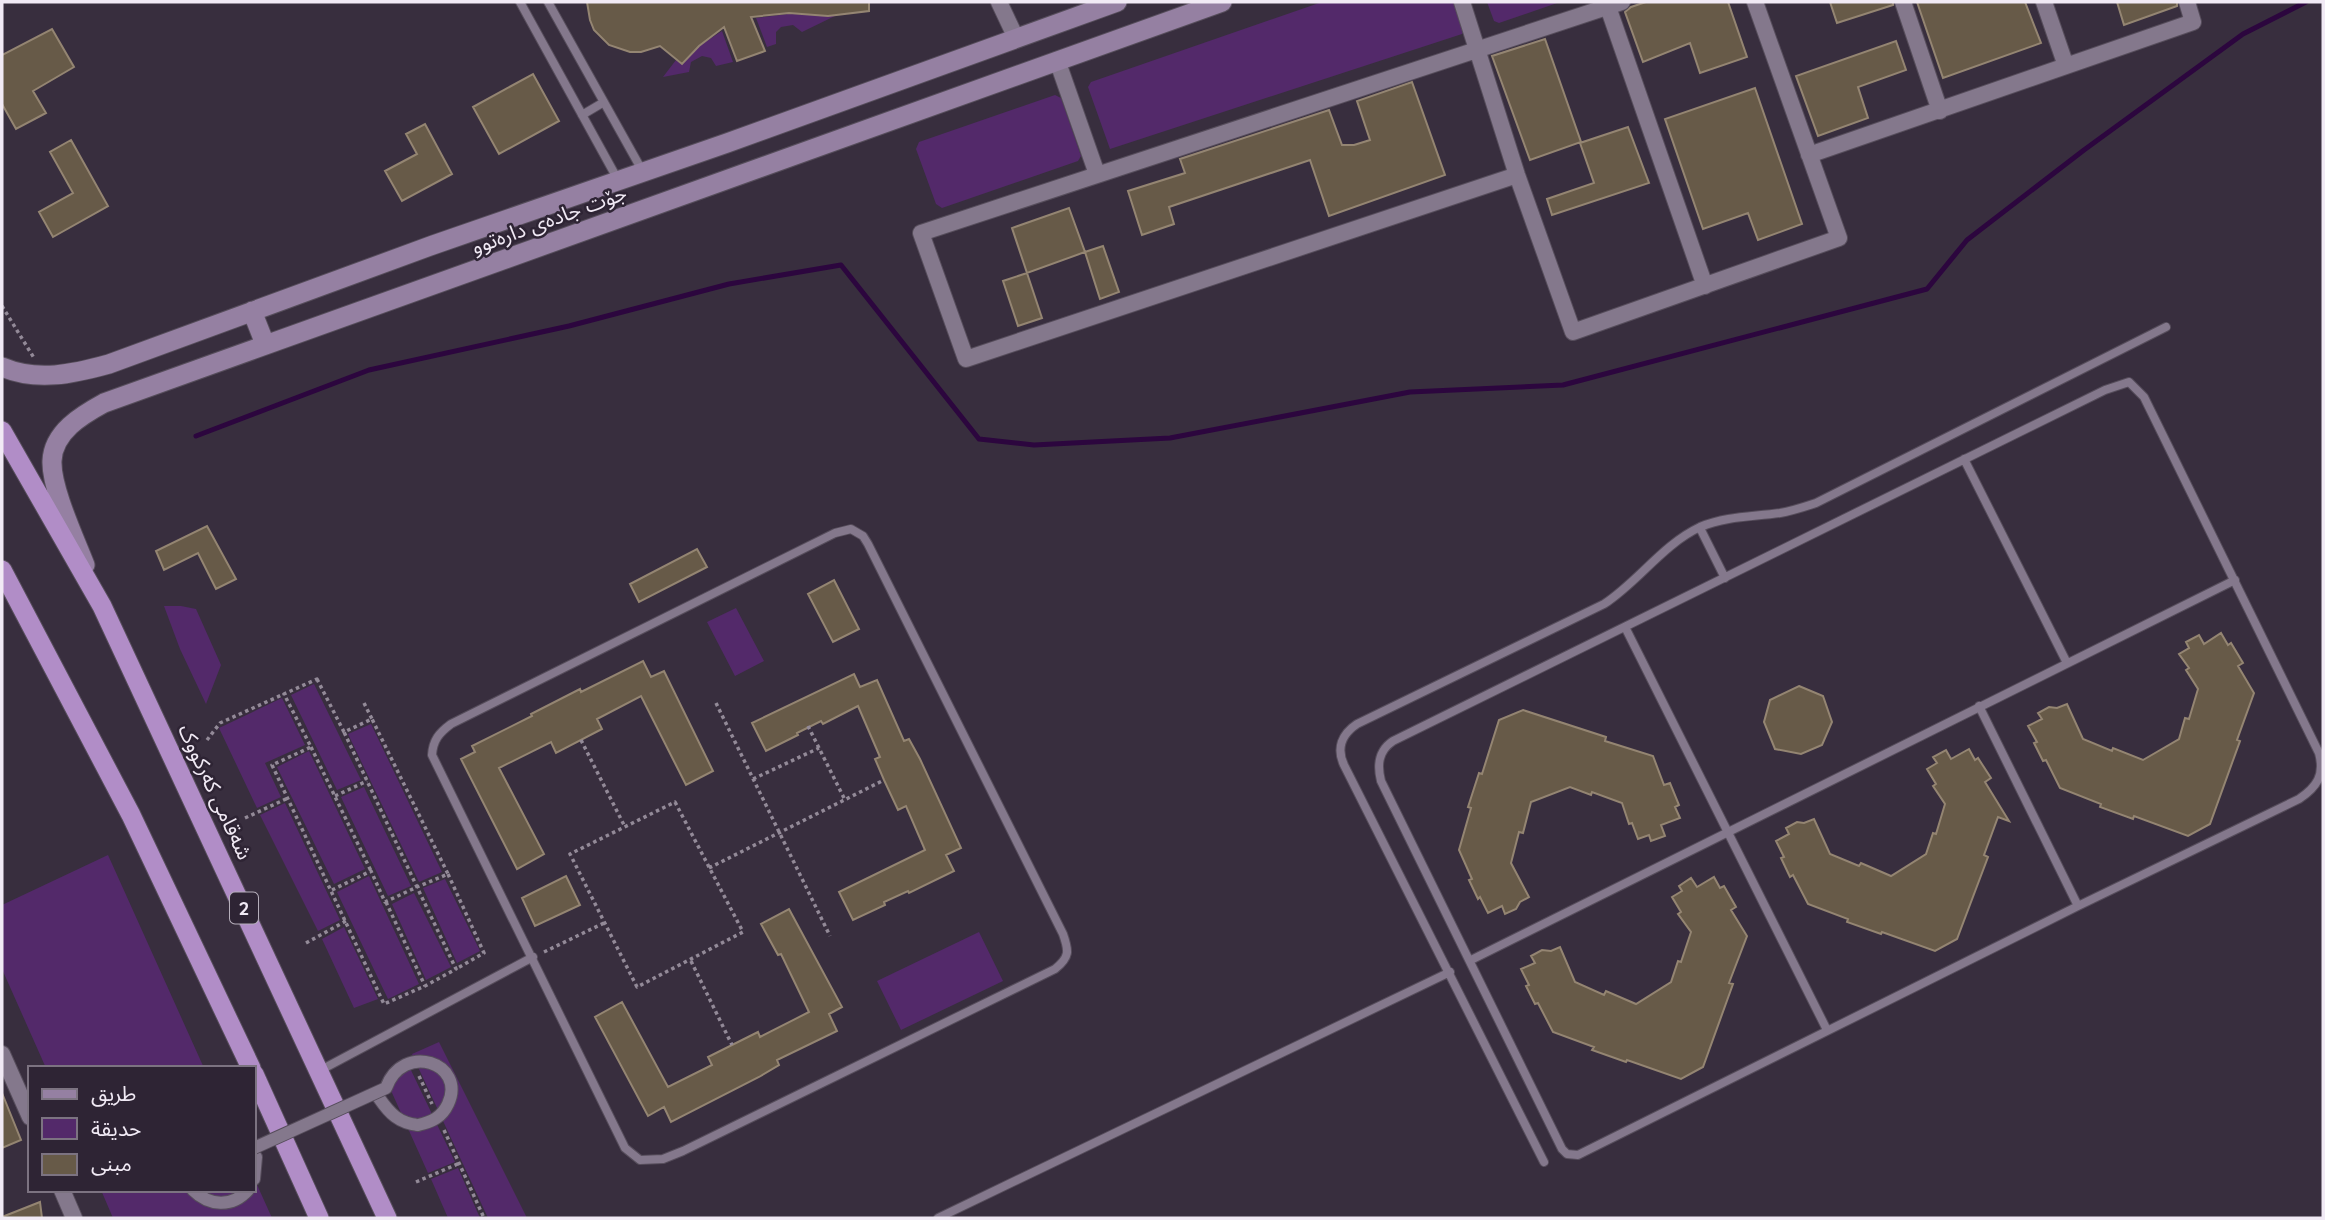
<svg xmlns="http://www.w3.org/2000/svg" width="2325" height="1220" font-family="Quicksand,'Noto Sans Arabic',sans-serif">
  <style>
    .green { fill: #53296a }
    .lines { fill: none; stroke-linecap: round; stroke-linejoin: round }
    .stream { stroke: #2c063e; stroke-width: 5 }
    .building { fill: #675a48; stroke: #948572; stroke-width: 2 }
    .service-casing { stroke: #564d5b; stroke-width: 10 }
    .pedestrian-casing { stroke: #564d5b; stroke-width: 14 }
    .minor-casing { stroke: #564d5b; stroke-width: 18 }
    .secondary-casing { stroke: #564d5b; stroke-width: 21 }
    .trunk-casing { stroke: #564d5b; stroke-width: 21 }
    .path { stroke: #938a98; stroke-width: 3.5; stroke-dasharray: 3.5 3.5; stroke-linecap: butt }
    .service { stroke: #84788c; stroke-width: 8 }
    .pedestrian { stroke: #84788c; stroke-width: 12 }
    .minor { stroke: #84788c; stroke-width: 16 }
    .secondary { stroke: #9580a2; stroke-width: 19 }
    .trunk { stroke: #b18dc7; stroke-width: 19 }
    .pedestrian-bridge-casing { stroke: #564d5b; stroke-width: 14; stroke-linecap: butt }
    .pedestrian-bridge { stroke: #84788c; stroke-width: 12 }
    .labels { text-anchor: middle; stroke-width: 5; stroke-linejoin: round; paint-order: stroke }
    .shield { fill: #2e2434; stroke: #b6afbb; stroke-width: 2 }
    .shield-label { font-size: 19px; font-weight: bold; fill: #f1eaf5 }
    .street-label { font-size: 21px; fill: #f1eaf5; stroke: #2e2434 }
  </style>
  <rect width="100%" height="100%" fill="#382e3e"/>
  <path class="green" d="M1322 2H1455L1465 29 1462 34 1110 149 1088 87 1091 82Z
    M1487 2H1560L1499 23 1494 21Z
    M788 14 837 15 802 32 793 25 781 27 776 32V44L767 47 756 18Z
    M722 31 733 62 716 66 711 58 702 56 691 62 689 72 663 77 676 60 682 64 699 46Z
    M1055 95 1061 98 1081 156 1078 161 942 208 936 204 916 149 919 142Z
    M164 606H181L196 609 221 665 206 704 180 649Z
    M736 608 764 661 735 676 707 622Z
    M314 684 361 780 337 790 291 695Z
    M282 698 305 745 265 763 281 797 257 808 219 728Z
    M371 724 442 872 419 882 348 734Z
    M309 751 365 869 334 884 277 767Z
    M364 787 411 886 388 896 341 797Z
    M285 803 340 920 318 931 260 815Z
    M108 855 204 1068H46L2 969V905Z
    M369 876 419 984 388 999 337 892Z
    M445 879 480 951 457 963 423 888Z
    M414 893 451 967 426 980 392 904Z
    M344 927 378 999 354 1008 322 939Z
    M979 932 1003 981 901 1030 877 981Z
    M439 1042 527 1218H488L412 1054Z
    M408 1064 455 1162 428 1173 384 1075Z
    M458 1168 480 1218H448L431 1179Z
    M254 1178 272 1218H113L101 1190H254Z"/>
  <g class="lines">
    <path class="stream" d="M196 436 369 370 569 326 729 284 841 265 979 439 1034 445 1170 438 1410 392 1563 385 1927 289 1967 240 2084 150 2243 34 2306 2"/>
  </g>
  <path class="building" d="M587 2H869V11L828 16 789 13 751 17 765 51 737 61 724 27 699 46 682 64 660 46 641 52H630L609 45 594 30 590 20Z
    M1646 2H1728L1747 57 1700 73 1690 43 1643 62 1625 12 1631 7Z
    M1830 2H1893V5L1837 23Z
    M1917 2H2025L2041 43 1943 78Z
    M2117 2H2177V6L2124 25Z
    M52 29 74 67 33 91 46 113 16 129 2 104V55Z
    M1545 39 1581 142 1530 160 1492 56Z
    M1896 41 1906 70 1858 87 1868 118 1818 136 1796 76Z
    M533 74 559 121 499 154 473 107Z
    M1412 82 1445 175 1329 216 1310 160 1169 207 1174 224 1142 235 1128 191 1185 173 1180 159 1329 110 1342 145H1354L1370 140 1357 101Z
    M1755 88 1802 224 1758 240 1748 213 1703 229 1665 119Z
    M425 124 452 174 402 201 385 171 417 154 406 134Z
    M1628 127 1649 183 1552 215 1547 199 1594 183 1580 143Z
    M71 140 108 206 53 237 39 212 73 193 50 152Z
    M1069 208 1085 252 1027 273 1012 228Z
    M1103 246 1119 292 1100 299 1085 252Z
    M1027 273 1042 318 1018 326 1003 281Z
    M207 526 236 579 216 589 198 553 164 570 156 551Z
    M697 549 707 567 639 602 630 584Z
    M834 580 859 629 833 642 808 594Z
    M2221 633 2228 645 2231 643 2243 663 2238 666 2254 693 2237 740 2240 741 2210 824 2188 836 2134 816 2133 819 2100 807 2101 804 2060 788 2046 760 2043 761 2034 743 2037 742 2028 726 2042 719 2038 713 2049 707 2057 708 2067 704 2083 739 2112 751 2113 748 2143 760 2179 739 2185 718 2189 719 2198 689 2186 670 2189 668 2179 654 2189 648 2186 642 2199 635 2204 644Z
    M643 661 651 677 664 671 713 771 686 785 641 696 597 719 602 729 556 753 551 742 499 768 544 854 517 869 461 759 475 752 472 746 532 716 531 714 580 689 581 692Z
    M854 674 860 687 877 680 904 741 909 739 920 759 961 848 946 855 954 871 909 893 908 891 884 902 885 905 853 920 839 892 925 850 906 806 898 810 884 780 875 759 880 757 858 706 823 724 821 721 797 733 798 735 766 751 752 723Z
    M1799 686 1823 696 1832 722 1822 745 1801 754 1775 749 1764 722 1770 700Z
    M1523 710 1606 737 1605 741 1653 756 1664 785 1670 783 1679 805 1675 807 1680 818 1661 825 1665 836 1651 841 1649 835 1638 839 1632 823 1629 824 1622 803 1592 792 1591 795 1570 787 1531 802 1523 833 1519 832 1511 863 1529 897 1520 902 1516 909 1505 914 1502 906 1488 913 1480 897 1478 899 1469 880 1472 879 1459 850 1471 808 1468 807 1479 773 1482 774 1499 720Z
    M1969 749 1975 760 1978 758 1991 778 1985 782 2009 821 1998 817 1984 855 1988 857 1957 939 1935 951 1882 932 1881 934 1847 922 1848 919 1808 904 1793 875 1790 877 1781 858 1784 857 1776 841 1789 834 1786 828 1797 822 1804 823 1814 819 1830 854 1859 866 1861 863 1891 876 1926 854 1933 833 1936 834 1945 804 1933 786 1936 784 1927 769 1937 763 1933 757 1946 750 1951 759Z
    M566 876 580 905 535 926 522 898Z
    M1714 877 1720 888 1724 886 1736 907 1731 910 1747 936 1729 983 1733 984 1703 1067 1681 1079 1627 1060 1626 1062 1592 1050 1594 1047 1553 1032 1538 1003 1535 1004 1526 986 1529 985 1521 969 1535 963 1531 956 1542 950 1551 951 1560 947 1575 982 1604 995 1606 991 1636 1004 1671 982 1678 961 1681 962 1691 932 1678 914 1681 912 1672 897 1682 891 1679 886 1691 878 1697 887Z
    M789 909 842 1007 829 1014 837 1031 777 1060 779 1065 759 1077 671 1122 664 1107 648 1116 595 1017 622 1002 668 1087 712 1065 708 1057 758 1032 760 1037 809 1012 781 954 778 955 761 924Z
    M2 1093 21 1140 2 1148Z
    M40 1202 42 1218H2V1217Z"/>
  <g class="lines">
    <g class="service-casing">
      <path id="service" d="M520 2 618 180
        M548 2 643 172
        M582 115 604 102
        M2129 382 2144 397 2319 753C2325 775 2317 787 2299 799L2078 906 1578 1155 1567 1154 1562 1149 1381 781C1377 765 1378 751 1393 741L2105 390Z
        M1964 459 2067 663
        M1700 528 1725 578
        M851 529 863 536 868 544 1063 934C1069 951 1070 957 1055 969L683 1151 663 1159 640 1160 625 1148 432 755C433 740 439 733 451 724L835 533Z
        M1625 627 1827 1030
        M1979 706 2078 906
        M1471 960 2235 580
        M319 1071 533 957
        M1544 1162 1344 765C1336 748 1342 734 1357 724L1604 604C1639 581 1662 545 1700 527 1727 516 1752 517 1780 513 1792 511 1804 507 1816 503L2166 327
        M938 1218 1450 972"/>
    </g>
    <g class="pedestrian-casing">
      <path id="pedestrian" d="M379 1098C390 1114 399 1123 418 1125
        M254 1179 256 1157
        M193 1190C209 1206 232 1208 248 1190"/>
    </g>
    <g class="minor-casing">
      <path id="minor" d="M999 2 1016 38
        M1462 2 1517 175 1573 332 1839 238 1755 2
        M1903 2 1940 111
        M2044 2 2066 66
        M1608 7 1705 286
        M1057 60 1097 174
        M1809 155 2193 22 2187 2
        M1517 175 966 359 921 233 1622 2
        M2 1054 30 1117
        M62 1190 74 1218"/>
    </g>
    <g class="secondary-casing">
      <path id="secondary" d="M252 311 265 344
        M2 367C37 382 73 374 109 364L433 245 727 143 1117 2
        M85 565C75 539 51 488 52 461 53 432 82 415 104 403L1222 2"/>
    </g>
    <g class="trunk-casing">
      <path id="trunk" d="M2 431 102 606 387 1218
        M2 570 131 815 251 1068
        M254 1074 319 1218"/>
    </g>
    <path class="path" d="M2 306 34 358
      M317 679 344 732 372 719 448 874 417 887 456 969 425 986 384 1004 272 765 311 747 284 694Z
      M364 703 372 719
      M716 703 830 936
      M808 726 845 800
      M207 740 220 723 284 694
      M581 740 625 827
      M311 747 371 871
      M753 779 819 748
      M335 796 367 781
      M675 802 743 932 637 987 570 854Z
      M245 818 288 798
      M709 868 884 780
      M448 874 484 953 456 969
      M332 890 371 871 385 902 417 887 344 732
      M386 902 425 986
      M306 943 346 921
      M544 952 604 923
      M691 961 732 1045
      M419 1076 432 1104
      M444 1130 484 1218
      M416 1182 460 1163"/>
    <use href="#service" class="service"/>
    <use href="#pedestrian" class="pedestrian"/>
    <use href="#minor" class="minor"/>
    <use href="#secondary" class="secondary"/>
    <use href="#trunk" class="trunk"/>
    <g class="pedestrian-bridge-casing">
      <path id="pedestrian-bridge" d="M254 1148 386 1088C403 1041 467 1063 448 1104 442 1117 432 1122 418 1125"/>
    </g>
    <use href="#pedestrian-bridge" class="pedestrian-bridge"/>
  </g>
  <g class="labels">
    <rect class="shield" x="230" y="892.5" width="28" height="31" rx="5"/>
    <g class="shield-label">
      <text x="244" y="915">2</text>
    </g>
    <g class="street-label">
      <text transform="translate(549 220) rotate(-20)" y="7">جۆت جادەی دارەتوو</text>
      <text transform="translate(215 792) rotate(65)" y="7">شەقامی کەرکووک</text>
    </g>
  </g>
  <rect width="2325" height="1220" fill="none" stroke="#f1eaf5" stroke-width="7"/>
  <rect x="28" y="1066" width="228" height="126" fill="#2e2434" stroke="#7c7381" stroke-width="2"/>
  <rect x="42" y="1089" width="35" height="10" fill="#9580a2" stroke="#7c7381" stroke-width="2"/>
  <text x="91" y="1101" font-size="21" fill="#f1eaf5">طريق</text>
  <rect x="42" y="1118" width="35" height="21" fill="#53296a" stroke="#7c7381" stroke-width="2"/>
  <text x="91" y="1136" font-size="21" fill="#f1eaf5">حديقة</text>
  <rect x="42" y="1154" width="35" height="21" fill="#675a48" stroke="#7c7381" stroke-width="2"/>
  <text x="91" y="1171" font-size="21" fill="#f1eaf5">مبنى</text>
</svg>
